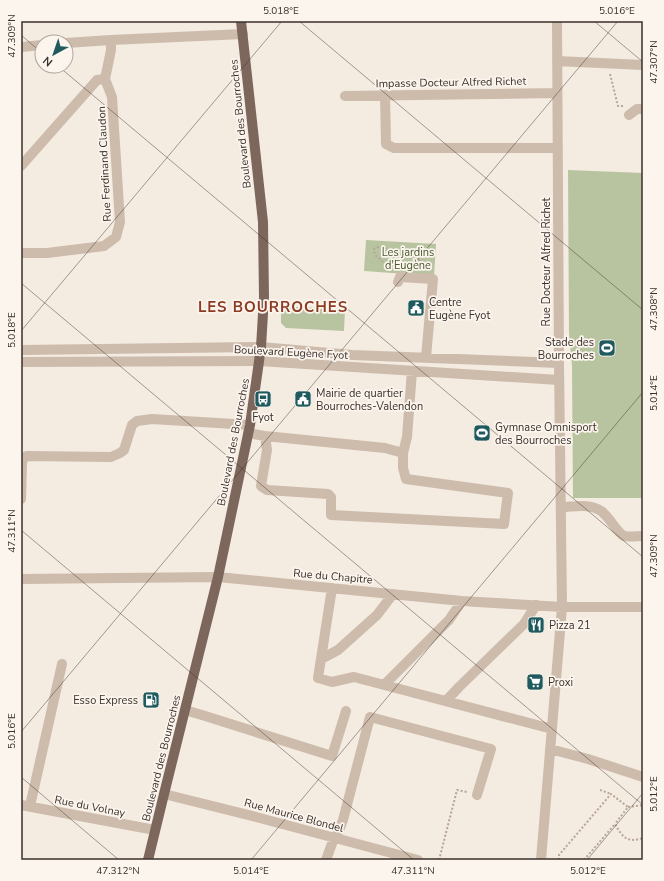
<svg xmlns="http://www.w3.org/2000/svg" width="664" height="881" font-family="'Nunito Sans',sans-serif">
  <style>
    .green { fill: #b8c4a0 }
    .lines { fill: none; stroke-linecap: round; stroke-linejoin: round }
    .path { stroke: #b9a596; stroke-width: 2; stroke-dasharray: 2 2; stroke-linecap: butt }
    .minor { stroke: #cdbbac; stroke-width: 10 }
    .major { stroke: #7d675c; stroke-width: 10 }
    .ticks { fill: none; stroke: #3b302b; stroke-width: 1; stroke-opacity: 0.45 }
    .labels { text-anchor: middle; stroke-width: 3.5; stroke-linejoin: round; paint-order: stroke }
    .street-label { font-size: 11px; fill: #3b302b; stroke: #fbf5ee }
    .park-label { font-size: 11px; fill: #4a5a2e; stroke: #fbf5ee }
    .poi-label { font-size: 11px; fill: #3b302b; stroke: #fbf5ee; text-anchor: start }
    .district-label { font-size: 15px; font-weight: bold; letter-spacing: 1px; fill: #8c3b22; stroke: #fbf5ee }
    .neatline { fill: none; stroke: #3b302b; stroke-width: 1.5 }
    .ticks-label { font-size: 10px; text-anchor: middle; fill: #3b302b }
  </style>
  <rect width="100%" height="100%" fill="#f4ebe1"/>
  <path class="green" d="M568 170 643 173V498H573L572 366 569 333Z
    M366 240 436 244 434 276 364 271Z
    M281 307H296L345 309 344 331 286 328 281 323Z"/>
  <g class="lines">
    <path class="path" d="M610 74 618 106H623
      M392 270 375 255 374 249 378 247 404 253 421 261 426 268
      M600 790 611 794
      M628 807 643 805
      M439 860 457 790 467 792
      M559 860V855L611 794 628 807 615 824
      M584 860 615 824C623 838 627 843 643 838"/>
    <path class="minor" d="M66 43 111 40 243 34
      M21 47 42 45
      M557 61 643 65
      M385 95 386 144 394 148H557
      M345 96 557 93
      M629 115 637 109H643
      M21 166 97 80 105 79
      M21 253H47L104 246 116 237 120 222 112 97 105 79 111 50V40
      M398 282 400 277 433 279 426 357
      M21 350 261 347 352 355 559 363
      M21 362 259 361 559 380
      M248 433 265 436 385 448 403 453
      M265 436 267 450 261 486 267 490 328 494 331 497V515L504 524 508 493 406 479 403 468V453L407 437 412 371
      M21 499 22 463 24 457 27 456 111 457 120 453 124 450 132 425 137 421 152 419 250 425
      M561 507C574 507 590 503 601 511 610 517 616 532 624 536 629 537 637 536 643 536
      M21 579 218 577 462 601 562 607H643
      M332 588 318 678 332 682 354 677 552 729
      M321 659 338 650 377 615 393 594
      M384 685 449 620 462 601
      M446 701 459 687 524 624 536 605
      M185 710 202 715 332 756 346 711
      M550 749 588 759 643 777
      M164 794 256 817 418 860
      M21 805 155 830
      M30 806 62 664
      M326 860 334 838 338 833 343 820 370 717 491 749 477 795
      M541 860 562 607 559 363 557 21"/>
    <path class="major" d="M148 860 164 794 218 577 250 425 261 347 264 297 263 222 241 21"/>
  </g>
  <path class="ticks" d="M299 21 643 310M594 21 643 62M21 35 42 53M58 66 643 557M21 283 643 805M21 331 282 21M21 530 414 860M21 732 618 21M21 777 119 860M251 860 643 392M587 860 643 793"/>
  <defs>
    <g id="civic-square" transform="scale(0.9)"><rect x="-9" y="-9" width="18" height="18" rx="4" fill="#1f5a5e" stroke="#fbf5ee"/><path d="M-.6-6.5H3V-4.5H.6V-3L4-1V1h2V6H-6V1h2V-1L-.6-3ZM-1.2 2.5V6h2.4V2.5Z" fill="#fff"/></g>
    <g id="stadium-square" transform="scale(0.9)"><rect x="-9" y="-9" width="18" height="18" rx="4" fill="#1f5a5e" stroke="#fbf5ee"/><path d="M0-5a6.5 5 0 1 0 0 10a6.5 5 0 1 0 0-10ZM-3.5-1.8h7v3.6h-7Z" fill="#fff"/></g>
    <g id="bus-square" transform="scale(0.9)"><rect x="-9" y="-9" width="18" height="18" rx="4" fill="#1f5a5e" stroke="#fbf5ee"/><path d="M-5-6H5V4H4V6H2V4H-2V6H-4V4H-5ZM-3.5-4V0h7V-4ZM-3.5 1.2v1.5H-2V1.2ZM2 1.2v1.5H3.5V1.2Z" fill="#fff"/></g>
    <g id="restaurant-square" transform="scale(0.9)"><rect x="-9" y="-9" width="18" height="18" rx="4" fill="#1f5a5e" stroke="#fbf5ee"/><path d="M-5-6h1v4h1v-4h1v4h1v-4h1v5L-1.5 .5V6h-2V.5L-5-1ZM5-6V6H3V1.5H1.5Q1.5-4 5-6Z" fill="#fff"/></g>
    <g id="supermarket-square" transform="scale(0.9)"><rect x="-9" y="-9" width="18" height="18" rx="4" fill="#1f5a5e" stroke="#fbf5ee"/><path d="M-6-5.5h2.5l.6 2H6L4.5 2H-2.5L-4.4-4H-6ZM-1.5 3.2a1.3 1.3 0 1 0 .1 0ZM3 3.2a1.3 1.3 0 1 0 .1 0Z" fill="#fff"/></g>
    <g id="fuel-square" transform="scale(0.9)"><rect x="-9" y="-9" width="18" height="18" rx="4" fill="#1f5a5e" stroke="#fbf5ee"/><path d="M-5.5-6h7V0h2V4h1.3V-2.5L3-4.5l.8-.8L6-3V5H2.5V1h-1V6h-7ZM-4.2-4.7v3.2H.2V-4.7Z" fill="#fff"/></g>
  </defs>
  <g fill-rule="evenodd">
    <use href="#civic-square" x="416" y="308"/>
    <use href="#stadium-square" x="607" y="348"/>
    <use href="#bus-square" x="263" y="399"/>
    <use href="#civic-square" x="303" y="399"/>
    <use href="#stadium-square" x="482" y="433"/>
    <use href="#restaurant-square" x="536" y="625"/>
    <use href="#supermarket-square" x="535" y="682"/>
    <use href="#fuel-square" x="151" y="700"/>
  </g>
  <g class="labels">
    <g class="street-label">
      <text transform="translate(451 82) rotate(-1)" y="4">Impasse Docteur Alfred Richet</text>
      <text transform="translate(240 124) rotate(-96)" y="4">Boulevard des Bourroches</text>
      <text transform="translate(104 164) rotate(-93)" y="4">Rue Ferdinand Claudon</text>
      <text transform="translate(546 262) rotate(-90)" y="4">Rue Docteur Alfred Richet</text>
      <text transform="translate(291 352) rotate(3)" y="4">Boulevard Eugène Fyot</text>
      <text transform="translate(233 442) rotate(-79)" y="4">Boulevard des Bourroches</text>
      <text transform="translate(333 576) rotate(5)" y="4">Rue du Chapitre</text>
      <text transform="translate(161 758) rotate(-76)" y="4">Boulevard des Bourroches</text>
      <text transform="translate(90 806) rotate(11)" y="4">Rue du Volnay</text>
      <text transform="translate(294 815) rotate(15)" y="4">Rue Maurice Blondel</text>
    </g>
    <g class="park-label">
      <text x="408" y="256">Les jardins<tspan x="408" dy="13">d'Eugène</tspan></text>
    </g>
    <g class="poi-label">
      <text x="429" y="306">Centre<tspan x="429" dy="13">Eugène Fyot</tspan></text>
      <text x="594" y="346" text-anchor="end">Stade des<tspan x="594" dy="13">Bourroches</tspan></text>
      <text x="316" y="397">Mairie de quartier<tspan x="316" dy="13">Bourroches-Valendon</tspan></text>
      <text x="263" y="421" text-anchor="middle">Fyot</text>
      <text x="495" y="431">Gymnase Omnisport<tspan x="495" dy="13">des Bourroches</tspan></text>
      <text x="549" y="629">Pizza 21</text>
      <text x="548" y="686">Proxi</text>
      <text x="138" y="704" text-anchor="end">Esso Express</text>
    </g>
    <g class="district-label">
      <text x="273" y="312">LES BOURROCHES</text>
    </g>
  </g>
  <rect width="664" height="881" fill="none" stroke="#fbf5ee" stroke-width="44"/>
  <g transform="translate(54 54) rotate(220)"><circle r="19" fill="#fbf5ee" stroke="#aea6a0"/>
  <path d="M0-3L7 15L0 10L-7 15Z" fill="#1f5a5e"/>
  <text y="-6" font-size="11" font-weight="bold" text-anchor="middle" fill="#3b302b">N</text>
  </g>
  <rect x="22" y="22" width="620" height="837" class="neatline"/>
  <g class="ticks-label">
    <text x="281" y="14">5.018°E</text>
    <text x="617" y="14">5.016°E</text>
    <text transform="translate(11 36) rotate(-90)" y="4">47.309°N</text>
    <text transform="translate(653 62) rotate(-90)" y="4">47.307°N</text>
    <text transform="translate(653 309) rotate(-90)" y="4">47.308°N</text>
    <text transform="translate(11 330) rotate(-90)" y="4">5.018°E</text>
    <text transform="translate(653 393) rotate(-90)" y="4">5.014°E</text>
    <text transform="translate(11 531) rotate(-90)" y="4">47.311°N</text>
    <text transform="translate(653 556) rotate(-90)" y="4">47.309°N</text>
    <text transform="translate(11 731) rotate(-90)" y="4">5.016°E</text>
    <text transform="translate(653 794) rotate(-90)" y="4">5.012°E</text>
    <text x="118" y="874">47.312°N</text>
    <text x="251" y="874">5.014°E</text>
    <text x="413" y="874">47.311°N</text>
    <text x="588" y="874">5.012°E</text>
  </g>
</svg>
